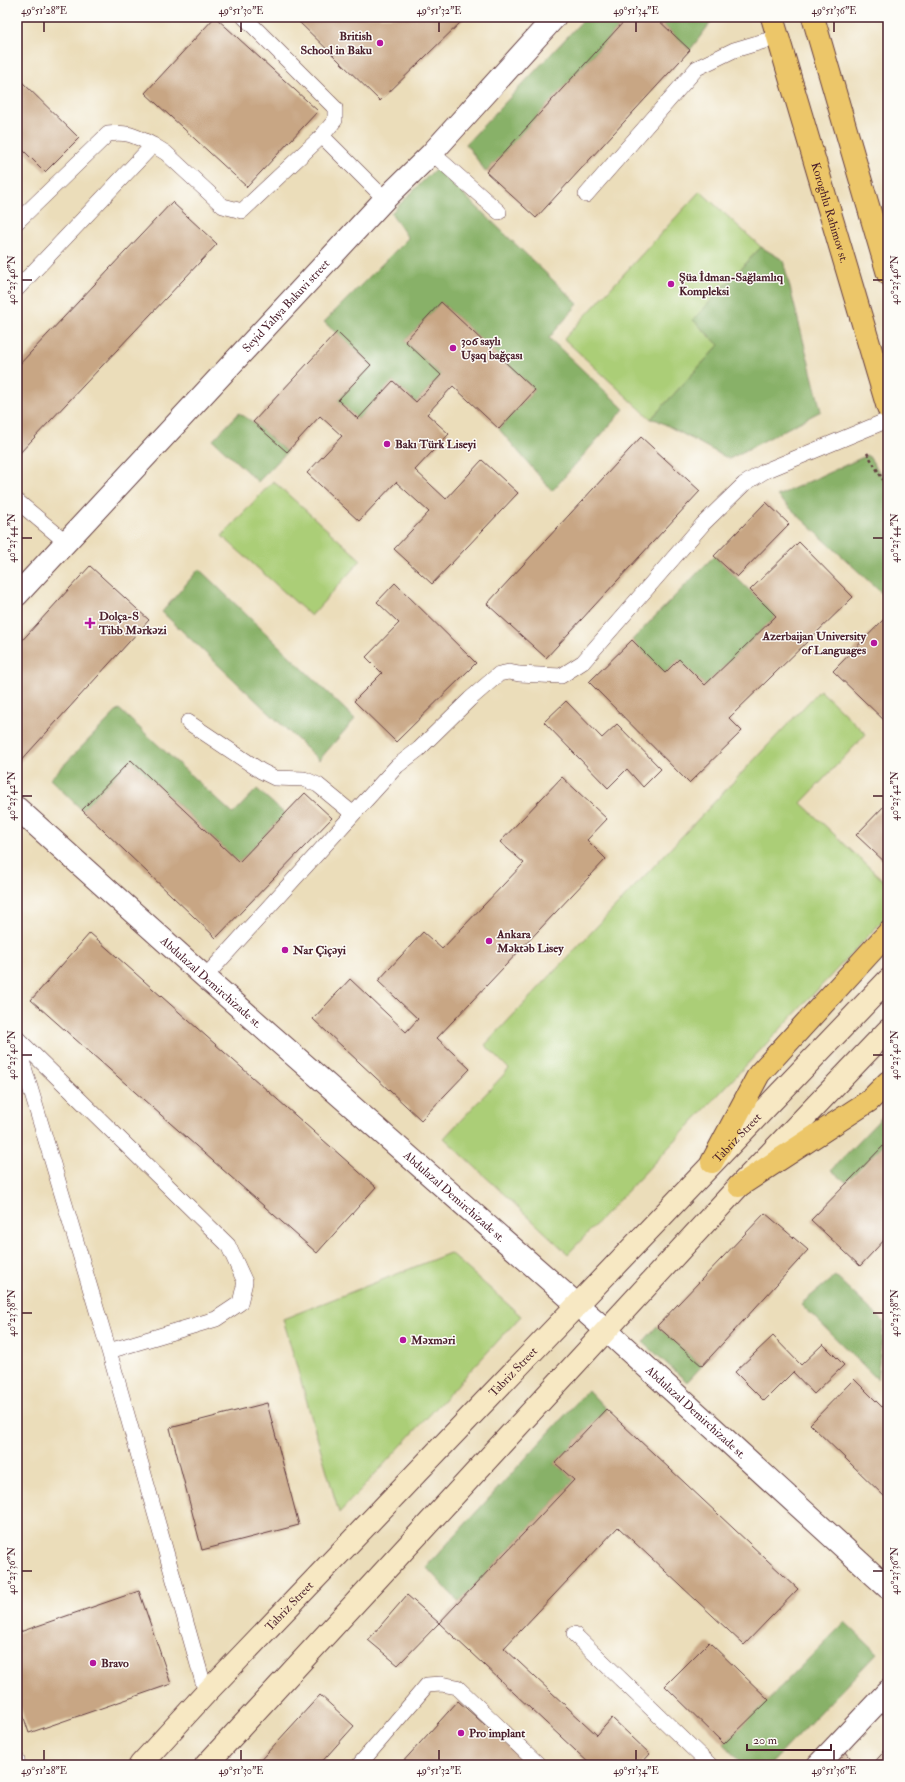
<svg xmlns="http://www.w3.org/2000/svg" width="905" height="1782" font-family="'IM FELL Double Pica',serif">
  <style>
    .green { fill: #abce77; stroke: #7a7651 }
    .forest { fill: #88b168; stroke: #69684a }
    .building { fill: #c8a684 }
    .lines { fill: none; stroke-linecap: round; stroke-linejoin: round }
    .lane-casing { stroke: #623c40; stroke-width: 16 }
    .street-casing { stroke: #623c40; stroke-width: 24 }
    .secondary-casing { stroke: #623c40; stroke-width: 24 }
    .primary-casing { stroke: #623c40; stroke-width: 24 }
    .path { stroke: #623c40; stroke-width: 2.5; stroke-dasharray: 3 3; stroke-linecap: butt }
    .lane { stroke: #fff; stroke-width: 15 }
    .street { stroke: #fff; stroke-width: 22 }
    .secondary { stroke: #f7e8c3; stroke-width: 22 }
    .primary { stroke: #ecc669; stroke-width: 22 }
    .ticks { fill: none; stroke: #4a1f2b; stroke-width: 1.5 }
    .poi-dot { fill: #b5179e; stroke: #fdfcf7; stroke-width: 1.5 }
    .labels { text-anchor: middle; stroke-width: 3; stroke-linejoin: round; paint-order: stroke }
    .poi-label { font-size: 12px; font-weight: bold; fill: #4a1f2b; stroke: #fdfcf7; text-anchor: start }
    .street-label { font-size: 12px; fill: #4a1f2b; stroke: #fdfcf7 }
    .neatline { fill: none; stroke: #4a1f2b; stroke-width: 1.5 }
    .ticks-label { font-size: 10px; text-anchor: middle; fill: #4a1f2b }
  </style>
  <rect width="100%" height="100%" fill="#fdfcf7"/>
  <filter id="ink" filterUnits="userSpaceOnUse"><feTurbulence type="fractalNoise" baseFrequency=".025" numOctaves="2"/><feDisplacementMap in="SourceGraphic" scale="8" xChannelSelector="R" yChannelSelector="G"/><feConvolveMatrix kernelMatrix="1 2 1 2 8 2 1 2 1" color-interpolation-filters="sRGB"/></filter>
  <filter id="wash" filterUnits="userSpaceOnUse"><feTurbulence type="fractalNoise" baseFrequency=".012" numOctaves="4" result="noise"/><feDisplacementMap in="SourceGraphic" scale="16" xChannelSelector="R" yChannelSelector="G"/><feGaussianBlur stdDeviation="0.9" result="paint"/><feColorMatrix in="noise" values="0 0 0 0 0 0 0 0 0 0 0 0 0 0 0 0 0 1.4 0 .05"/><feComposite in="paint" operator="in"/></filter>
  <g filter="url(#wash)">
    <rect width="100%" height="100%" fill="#ebddba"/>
    <path class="green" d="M700 191 761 247 693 320 719 345 651 419 564 339Z
      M273 481 361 560 311 616 222 536Z
      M820 690 866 734 801 803 888 885V915L568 1254 444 1138 509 1069 485 1045Z
      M450 1253 521 1316 339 1513 283 1319Z"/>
    <path class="forest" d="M586 17H628L486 172 466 144Z
      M655 17H715L690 50Z
      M436 168 578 304 549 338 624 409 552 491 499 429 535 390 441 302 405 341 441 375 416 402 393 381 358 419 338 400 371 364 324 322 408 238 391 213Z
      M761 247 783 260 821 411 729 459 657 420 651 419 719 345 693 320Z
      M239 413 253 422 287 452 258 482 213 440Z
      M868 455 888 485V599L777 496Z
      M714 556 776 616 705 685 679 659 665 673 632 640Z
      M199 569 355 719 319 760 162 612Z
      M119 709 233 814 257 789 285 814 239 862 131 760 82 810 50 779Z
      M888 1111V1140L846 1182 831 1170Z
      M835 1276 884 1322 877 1379 801 1304Z
      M657 1326 702 1366 687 1382 643 1342Z
      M588 1390 606 1409 555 1463 574 1480 459 1602 426 1567Z
      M845 1622 877 1653 770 1765H744L724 1744Z"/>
    <g id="blocks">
      <path class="building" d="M215 17 318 111 247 187 145 93Z
        M294 17H466L380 101Z
        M628 17H655L690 50 536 218 486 172Z
        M17 77 79 138 45 172 17 144Z
        M172 202 217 244 17 456V367Z
        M441 302 535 390 499 429 453 386 427 414 449 434 415 470 446 499 482 460 518 493 432 584 394 549 429 512 396 482 359 521 307 473 342 436 320 416 287 452 253 422 337 332 371 365 338 400 358 419 393 381 416 402 441 375 405 341Z
        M641 437 700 491 546 658 487 604Z
        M766 502 789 524 737 577 714 556Z
        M799 542 853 597 729 718 742 731 689 783 589 682 632 640 665 673 679 659 705 685 776 616 750 590Z
        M90 566 149 620 17 765V646Z
        M395 583 476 663 396 742 354 701 382 673 366 657 399 623 377 602Z
        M888 615V724L833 671Z
        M566 701 602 738 617 724 661 769 643 787 627 769 608 788 544 722Z
        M131 760 239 862 305 793 332 818 216 938 82 810Z
        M562 777 607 819 587 840 606 859 437 1038 470 1069 421 1120 313 1019 350 979 406 1032 418 1019 378 981 423 932 442 949 524 863 500 842Z
        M888 802V865L856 835Z
        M90 933 376 1187 317 1253 31 1000Z
        M888 1141V1236L860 1266 811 1220Z
        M765 1213 808 1250 702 1366 657 1326Z
        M773 1336 801 1365 823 1344 844 1365 814 1394 793 1372 764 1401 735 1372Z
        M854 1379 888 1413V1500L810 1424Z
        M267 1403 299 1525 202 1550 170 1428Z
        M606 1409 798 1589 744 1645 618 1527 504 1648 597 1735 612 1718 650 1754 640 1765H591L439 1623 574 1480 555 1463Z
        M139 1591 171 1684 29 1733 17 1697V1633Z
        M407 1595 439 1623 398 1665 368 1640Z
        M709 1642 769 1700 724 1744 665 1686Z
        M320 1695 354 1726 319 1765H256Z
        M458 1701 530 1765H400Z
        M842 1747 856 1765H826Z
        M888 1747V1765H872Z"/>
    </g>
  </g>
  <g filter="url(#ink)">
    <use href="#blocks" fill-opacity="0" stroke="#623c40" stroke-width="1"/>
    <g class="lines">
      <g class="lane-casing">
        <path id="lane" d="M244 17 335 108V120L322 136
          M432 153 499 212
          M586 195 697 68 734 50 778 37
          M17 222 108 134C128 131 135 136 153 145
          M17 289 153 145 166 153 223 206 242 211 322 136 385 199
          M17 501 66 542
          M188 722 261 771 275 778 304 779 318 785 352 813
          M205 977 397 766 419 749 470 699 499 674 509 672 519 674 561 676 583 662 703 524 744 484 765 471 888 420
          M17 1038 228 1245 245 1282 240 1303 216 1319 109 1351
          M17 1044 109 1351 206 1693
          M574 1634 710 1765
          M17 1760 18 1765
          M359 1765 427 1685 441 1684 457 1687 539 1765"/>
      </g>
      <g class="street-casing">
        <g id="street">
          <path id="s1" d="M17 595 385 199 432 153 555 17"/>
          <path id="s2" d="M17 808 205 977 606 1330 888 1588"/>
          <path d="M818 1765 888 1691"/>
        </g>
      </g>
      <g class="secondary-casing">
        <g id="secondary">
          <path id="s3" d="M140 1765 206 1693 888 980"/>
          <path d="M206 1765 739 1186 888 1030"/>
        </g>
      </g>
      <g class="primary-casing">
        <g id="primary">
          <path id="s4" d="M772 17 888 408"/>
          <path d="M813 17 888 274"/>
          <path d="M712 1162 759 1074 888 933"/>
          <path d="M739 1186 869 1101 888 1082"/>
        </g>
      </g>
      <path class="path" d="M867 453 888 488"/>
      <use href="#lane" class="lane"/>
      <use href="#street" class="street"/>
      <use href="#secondary" class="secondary"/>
      <use href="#primary" class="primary"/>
    </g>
  </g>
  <path class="ticks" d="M44 22V32M241 22V32M439 22V32M636 22V32M834 22V32M22 280H32M873 280H883M22 538H32M873 538H883M22 796H32M873 796H883M22 1055H32M873 1055H883M22 1313H32M873 1313H883M22 1571H32M873 1571H883M44 1750V1760M241 1750V1760M439 1750V1760M636 1750V1760M834 1750V1760"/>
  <g class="poi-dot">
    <circle cx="380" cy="43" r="4"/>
    <circle cx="671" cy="284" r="4"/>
    <circle cx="453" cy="348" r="4"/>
    <circle cx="387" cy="444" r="4"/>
    <path d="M88 617h4v4h4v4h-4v4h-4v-4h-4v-4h4z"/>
    <circle cx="874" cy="643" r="4"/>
    <circle cx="489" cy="941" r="4"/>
    <circle cx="285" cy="950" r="4"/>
    <circle cx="403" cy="1340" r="4"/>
    <circle cx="93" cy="1663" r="4"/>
    <circle cx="461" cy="1733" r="4"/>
  </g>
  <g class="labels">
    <g class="poi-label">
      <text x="372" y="40" text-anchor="end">British<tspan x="372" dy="14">School in Baku</tspan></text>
      <text x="679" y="281">Şüa İdman-Sağlamlıq<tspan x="679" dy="14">Kompleksi</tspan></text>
      <text x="461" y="345">306 saylı<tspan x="461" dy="14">Uşaq bağçası</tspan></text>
      <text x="395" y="448">Bakı Türk Liseyi</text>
      <text x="99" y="620">Dolça-S<tspan x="99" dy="14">Tibb Mərkəzi</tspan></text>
      <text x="866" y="640" text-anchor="end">Azerbaijan University<tspan x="866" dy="14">of Languages</tspan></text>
      <text x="497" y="938">Ankara<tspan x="497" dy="14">Məktəb Lisey</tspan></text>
      <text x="293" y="954">Nar Çiçəyi</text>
      <text x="411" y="1344">Məxməri</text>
      <text x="101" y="1667">Bravo</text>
      <text x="469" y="1737">Pro implant</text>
    </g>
    <g class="street-label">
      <text dy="4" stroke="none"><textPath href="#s4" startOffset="204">Koroghlu Rahimov st.</textPath></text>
      <text dy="4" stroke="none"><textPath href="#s1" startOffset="395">Seyid Yahya Bakuvi street</textPath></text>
      <text dy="4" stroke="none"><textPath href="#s2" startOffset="261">Abdulazal Demirchizade st.</textPath></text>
      <text dy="4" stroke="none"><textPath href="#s3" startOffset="866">Tabriz Street</textPath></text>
      <text dy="4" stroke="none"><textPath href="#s2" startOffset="585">Abdulazal Demirchizade st.</textPath></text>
      <text dy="4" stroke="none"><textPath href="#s3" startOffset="542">Tabriz Street</textPath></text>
      <text dy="4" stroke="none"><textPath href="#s2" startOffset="909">Abdulazal Demirchizade st.</textPath></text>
      <text dy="4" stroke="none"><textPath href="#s3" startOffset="218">Tabriz Street</textPath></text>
    </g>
  </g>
  <rect width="905" height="1782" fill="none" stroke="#fdfcf7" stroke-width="44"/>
  <path d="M747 1744v6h84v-6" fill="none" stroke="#4a1f2b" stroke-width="2"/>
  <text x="753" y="1744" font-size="12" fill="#4a1f2b" stroke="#fdfcf7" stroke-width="3" paint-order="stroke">20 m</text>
  <rect x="22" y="22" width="861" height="1738" class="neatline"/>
  <g class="ticks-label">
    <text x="44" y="14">49°51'28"E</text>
    <text x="241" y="14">49°51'30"E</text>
    <text x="439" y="14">49°51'32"E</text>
    <text x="636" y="14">49°51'34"E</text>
    <text x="834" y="14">49°51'36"E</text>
    <text transform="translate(11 280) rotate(-90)" y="4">40°23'46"N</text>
    <text transform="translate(894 280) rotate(-90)" y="4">40°23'46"N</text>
    <text transform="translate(11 538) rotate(-90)" y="4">40°23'44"N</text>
    <text transform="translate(894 538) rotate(-90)" y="4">40°23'44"N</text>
    <text transform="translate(11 796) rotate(-90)" y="4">40°23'42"N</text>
    <text transform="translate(894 796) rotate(-90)" y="4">40°23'42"N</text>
    <text transform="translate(11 1055) rotate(-90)" y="4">40°23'40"N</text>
    <text transform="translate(894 1055) rotate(-90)" y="4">40°23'40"N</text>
    <text transform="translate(11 1313) rotate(-90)" y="4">40°23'38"N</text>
    <text transform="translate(894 1313) rotate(-90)" y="4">40°23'38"N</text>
    <text transform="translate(11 1571) rotate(-90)" y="4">40°23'36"N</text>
    <text transform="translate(894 1571) rotate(-90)" y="4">40°23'36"N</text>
    <text x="44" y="1774">49°51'28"E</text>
    <text x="241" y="1774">49°51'30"E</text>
    <text x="439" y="1774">49°51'32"E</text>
    <text x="636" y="1774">49°51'34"E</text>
    <text x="834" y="1774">49°51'36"E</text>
  </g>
</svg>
